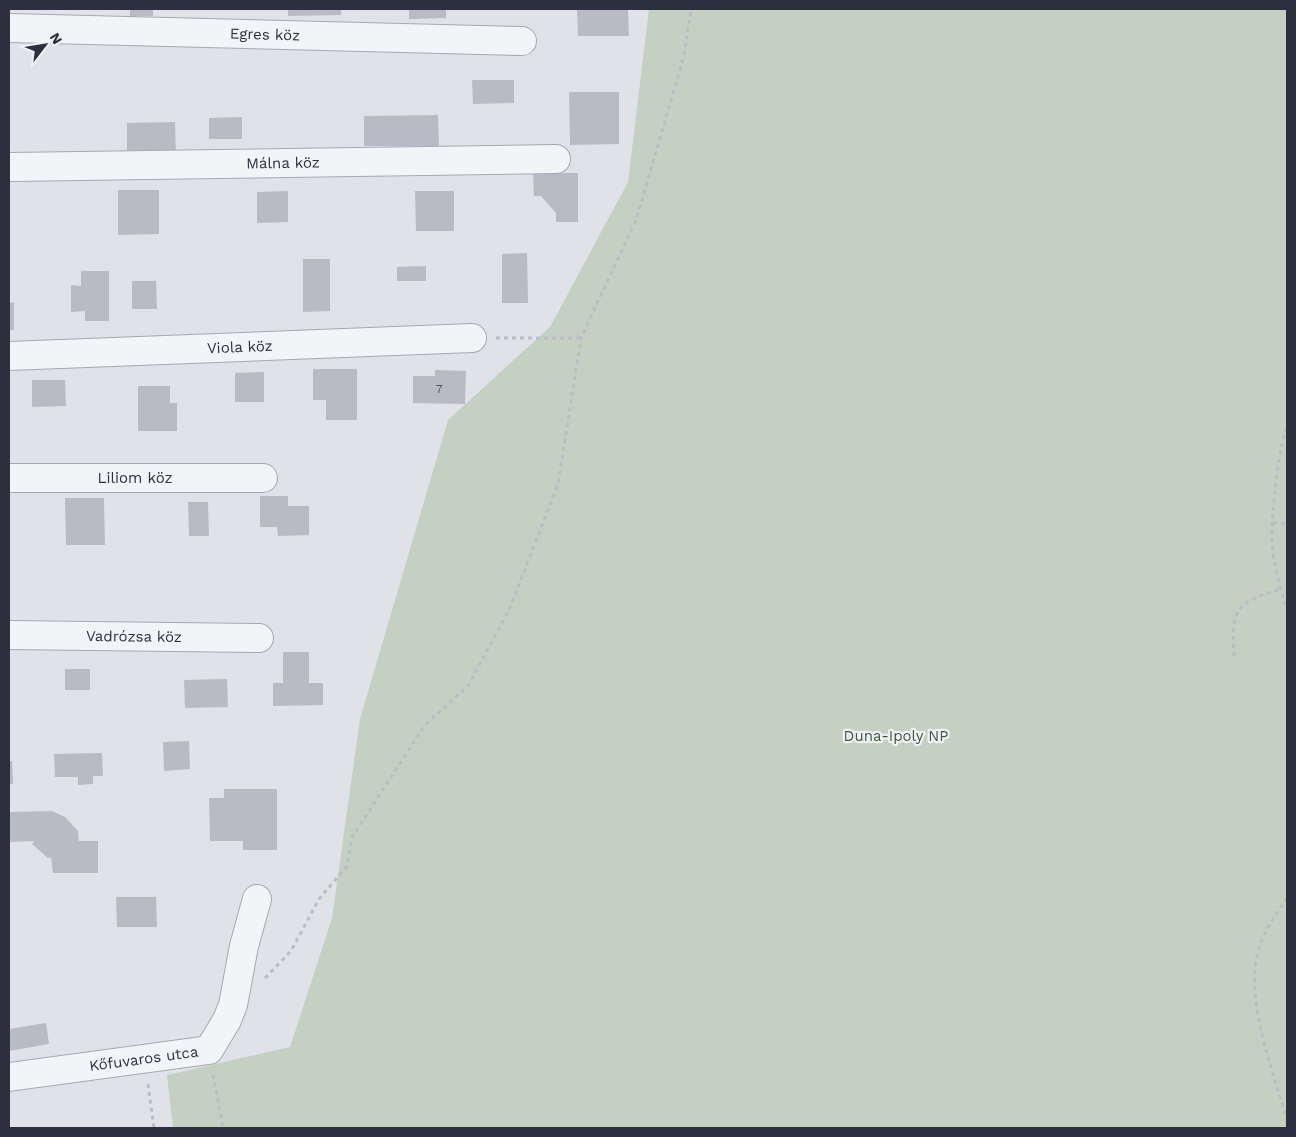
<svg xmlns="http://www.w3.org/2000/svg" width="1296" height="1137" font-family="'Work Sans',sans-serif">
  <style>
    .green { fill: #c4d1c2 }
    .building { fill: #b8bbc4 }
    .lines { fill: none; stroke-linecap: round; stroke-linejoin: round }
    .minor-casing { stroke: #a6a9b2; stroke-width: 30 }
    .path { stroke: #bbbdc3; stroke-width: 3; stroke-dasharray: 4 4; stroke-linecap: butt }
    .minor { stroke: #f3f4f7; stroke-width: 28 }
    .labels { text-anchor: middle; stroke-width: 4.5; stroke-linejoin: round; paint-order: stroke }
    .number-label { font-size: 12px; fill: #4e5260 }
    .street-label { font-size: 15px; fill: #2b2f3e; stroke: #f0f1f6 }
    .park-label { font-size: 15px; fill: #3b5839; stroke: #f0f1f6 }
  </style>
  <rect width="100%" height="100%" fill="#e0e2e8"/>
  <path class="green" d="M649 9H1287V1128H173L167 1075 290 1047 332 918 360 719 448 420 550 327 628 182Z"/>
  <path class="building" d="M130 9H153V16H130Z
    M288 9H341V15L288 16Z
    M409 9H446V18L409 19Z
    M577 9H628L629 36H578Z
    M472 80H514V103L473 104Z
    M569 92H619V144L570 145Z
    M438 115 439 146H364V116Z
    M242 117V139H209V118Z
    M175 122 176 157H127V123Z
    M533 173H578V222H556V213L541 196H534Z
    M118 190H159V234L118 235Z
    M288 191V222L257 223V192Z
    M415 191H454V231H416Z
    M527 253 528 303H502V254Z
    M303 259H330V311L303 312Z
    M426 266V281H397V267Z
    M81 271H109V321H85V311L71 312V285L81 286Z
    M132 281H156L157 309H132Z
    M14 302V330H9V303Z
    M313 369H357V420H326V400H313Z
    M435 370 466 371 465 404 413 403V376H435Z
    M264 372V402H235V373Z
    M32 380H65L66 406 32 407Z
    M138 386H170V403H177V431H138Z
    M260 496H288V506H309V535L278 536 277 527H260Z
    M65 498H104L105 545H66Z
    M188 502H208L209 536H189Z
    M283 652H309V683H323V705L273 706V683H283Z
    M65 669H90V690H65Z
    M227 679 228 707 185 708 184 680Z
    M189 741 190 769 164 771 163 742Z
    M102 753 103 776H93V784L78 785V777H55L54 754Z
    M9 761H12L13 784H9Z
    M224 789H277V850H243V841H210L209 798H224Z
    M52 811 65 817 78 831 79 841H98V873H53L51 857 48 858 32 844 34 841 9 842V812Z
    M116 897H156L157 927H117Z
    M46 1023 49 1044 9 1051V1029Z"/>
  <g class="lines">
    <g class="minor-casing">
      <g id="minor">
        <path id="s1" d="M9 28 522 41"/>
        <path id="s2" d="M9 167 556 159"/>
        <path id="s3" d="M9 356 472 338"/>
        <path id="s4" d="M9 478H263"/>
        <path id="s5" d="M9 635 259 638"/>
        <path id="s6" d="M9 1077 209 1050 227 1020 233 1005 244 946 257 899"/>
      </g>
    </g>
    <path class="path" d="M496 338H581
      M1287 428C1278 447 1271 519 1272 541 1273 563 1280 588 1287 609
      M1273 523 1287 524
      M1234 656C1231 609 1236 602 1281 589
      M1287 898C1277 913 1266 928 1260 945 1242 998 1274 1070 1287 1122
      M265 978 291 951 319 899 347 866 352 837 425 725 468 686 510 608 558 484 581 338 636 220 684 56 691 9
      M213 1075 223 1128
      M148 1084 154 1128"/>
    <use href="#minor" class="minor"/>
  </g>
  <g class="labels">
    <g class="number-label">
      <text x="439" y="393">7</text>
    </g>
    <g class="street-label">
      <text dy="5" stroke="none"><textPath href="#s1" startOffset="256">Egres köz</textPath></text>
      <text dy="5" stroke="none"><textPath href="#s2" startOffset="274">Málna köz</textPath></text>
      <text dy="5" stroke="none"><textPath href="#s3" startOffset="231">Viola köz</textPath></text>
      <text dy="5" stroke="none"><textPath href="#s4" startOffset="126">Liliom köz</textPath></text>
      <text dy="5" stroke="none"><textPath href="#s5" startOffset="125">Vadrózsa köz</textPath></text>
      <text dy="5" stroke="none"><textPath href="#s6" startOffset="136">Kőfuvaros utca</textPath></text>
    </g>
    <g class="park-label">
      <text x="896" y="741">Duna-Ipoly NP</text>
    </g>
  </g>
  <rect width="1296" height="1137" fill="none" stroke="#2b2f3e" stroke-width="20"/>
  <g transform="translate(45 45) rotate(59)" stroke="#f0f1f6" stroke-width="4" paint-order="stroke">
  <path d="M0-4L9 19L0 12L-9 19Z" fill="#2b2f3e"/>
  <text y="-8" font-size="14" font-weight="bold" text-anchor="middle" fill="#2b2f3e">N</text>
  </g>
</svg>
